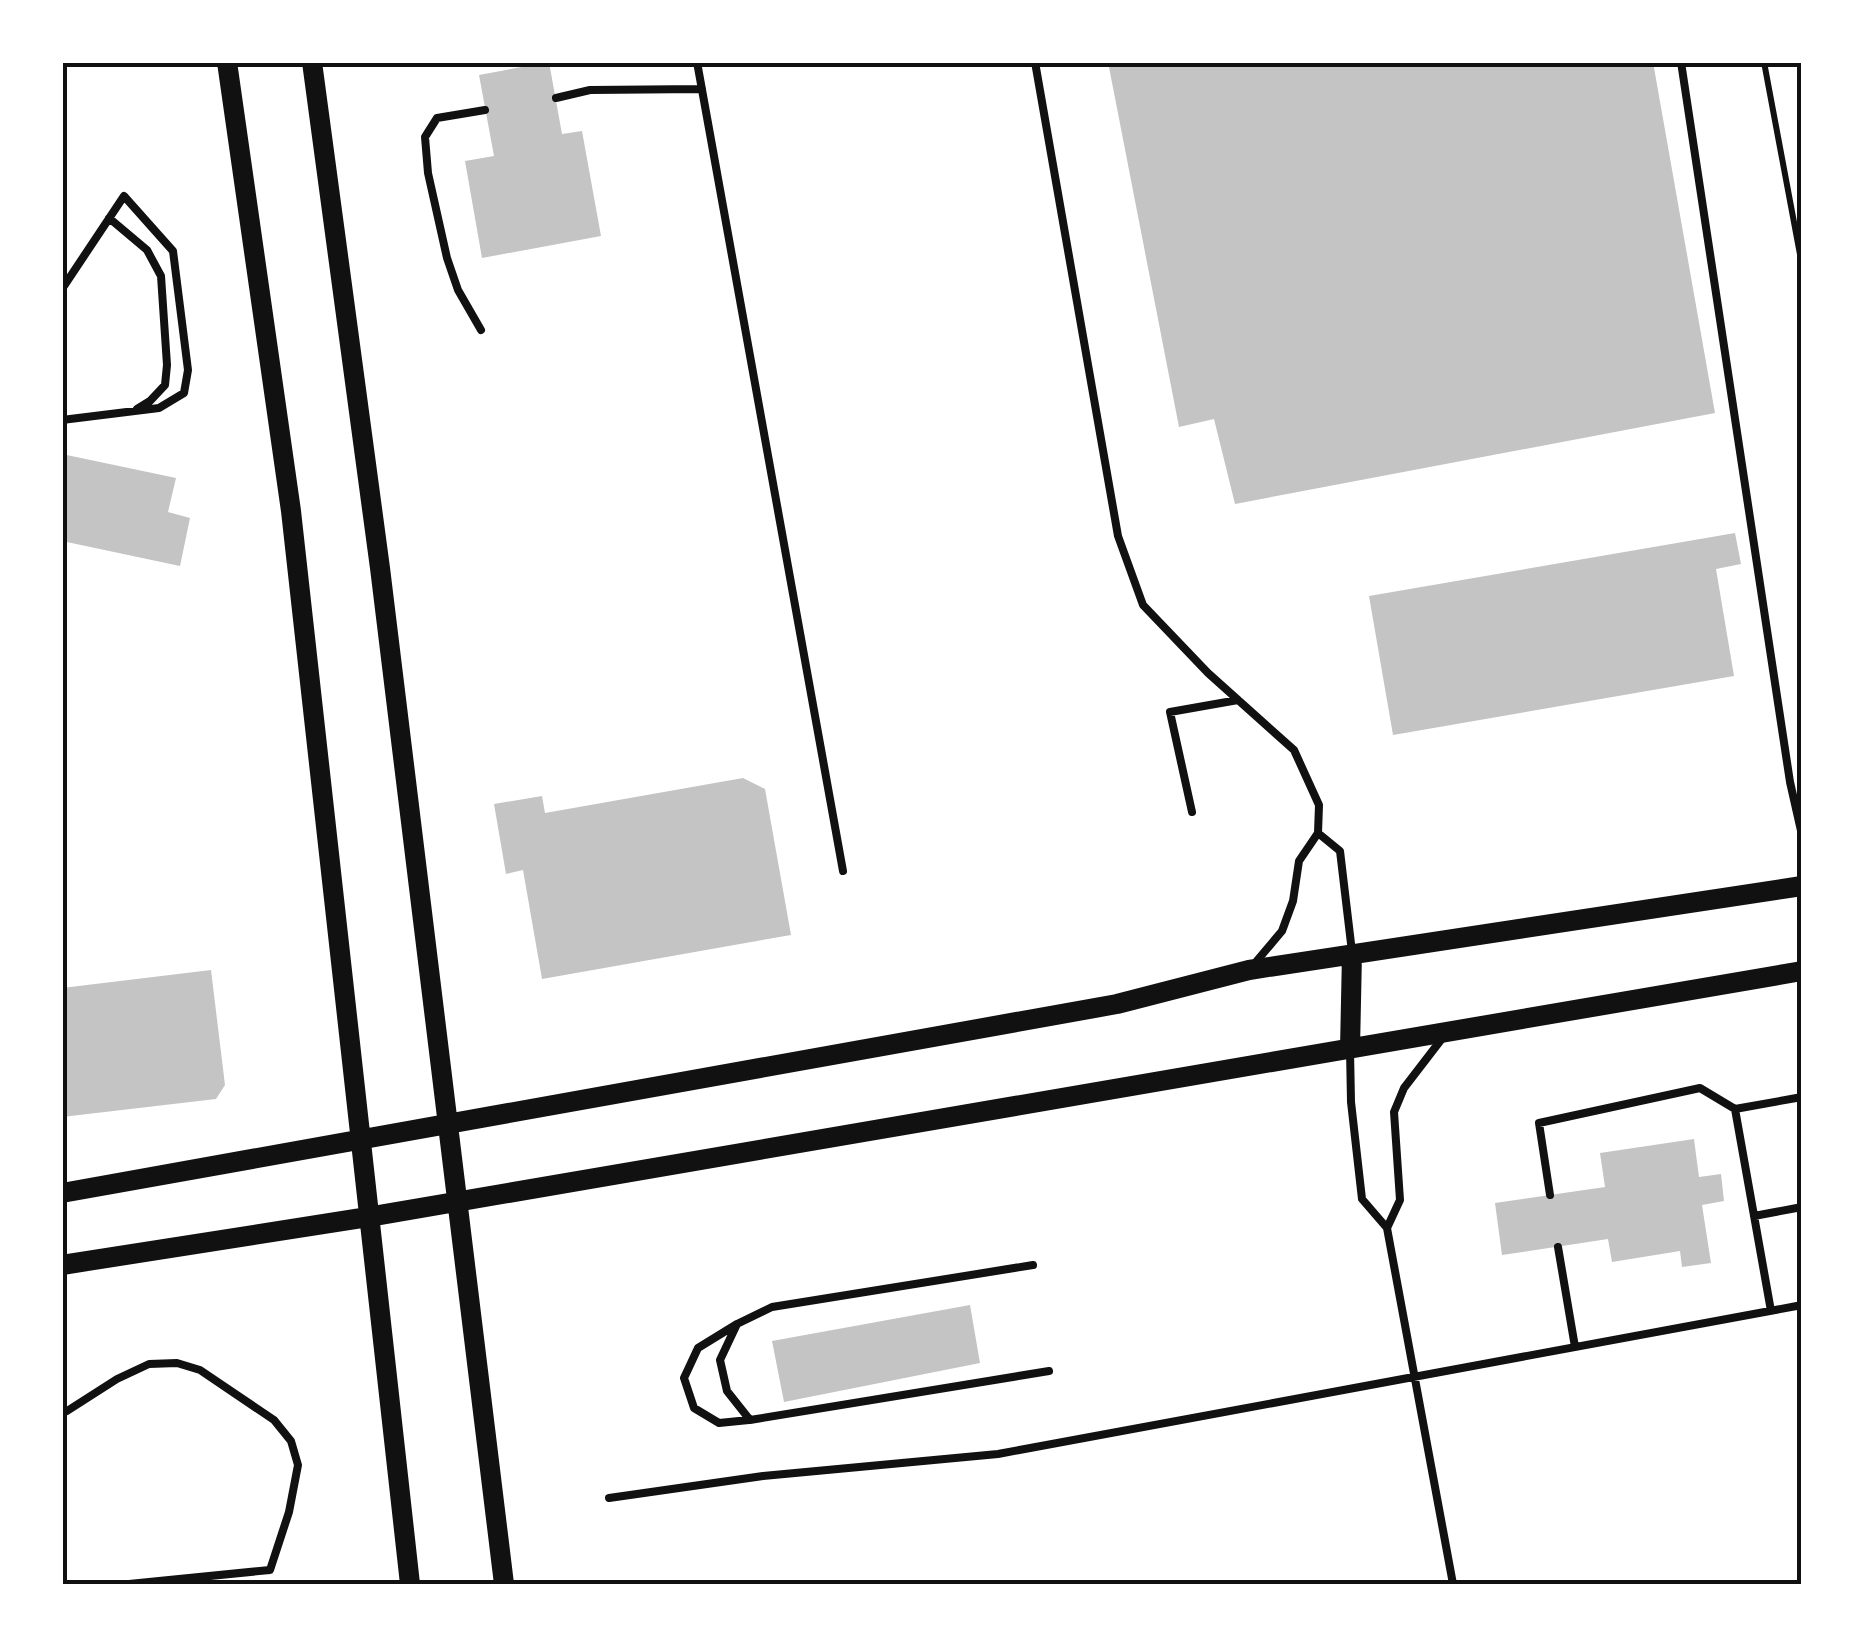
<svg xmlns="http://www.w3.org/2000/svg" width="1864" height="1647" font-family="'Public Sans',sans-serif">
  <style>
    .building { fill: #c4c4c4 }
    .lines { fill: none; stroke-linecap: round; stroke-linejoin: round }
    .path { stroke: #111; stroke-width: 6 }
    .service { stroke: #111; stroke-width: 8 }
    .secondary { stroke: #111; stroke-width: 20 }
    .neatline { fill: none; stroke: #111; stroke-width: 4 }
  </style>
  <rect width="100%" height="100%" fill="#fff"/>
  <path class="building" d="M549 62 562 134 582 131 601 236 482 258 465 161 494 156 479 75Z
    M1108 62H1653L1715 413 1235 504 1214 419 1179 427Z
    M62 454 176 478 168 512 190 518 180 566 62 541Z
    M1735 533 1741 564 1716 569 1734 676 1393 735 1369 596Z
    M743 778 765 789 791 935 542 979 523 870 506 874 494 804 542 796 545 813Z
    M211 970 225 1085 216 1099 62 1117V988Z
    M1694 1139 1699 1177 1721 1174 1724 1201 1702 1205 1711 1263 1682 1267 1680 1251 1612 1262 1608 1239 1502 1255 1495 1203 1605 1187 1600 1153Z
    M970 1305 980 1363 784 1402 772 1341Z"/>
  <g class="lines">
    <path class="path" d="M1764 62 1802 265"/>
    <path class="service" d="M697 62 843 871
      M1035 62 1118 536 1143 605 1208 673 1294 750 1319 805 1318 833 1299 861 1293 901 1282 931 1255 963
      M1681 62 1790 782 1802 835
      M556 98 590 90 702 89
      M109 218 147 250 161 276 167 365 165 385 150 401 137 409
      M62 289 124 196 173 251 188 370 184 393 159 408 62 420
      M481 330 458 290 447 258 428 173 425 137 437 118 485 110
      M1192 812 1170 712 1238 700
      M1318 833 1340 851 1352 952
      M1350 1050 1351 1102 1362 1199 1387 1228 1453 1584
      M1735 1109 1802 1097
      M1550 1195 1539 1123 1700 1088 1735 1109 1771 1311
      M1754 1216 1802 1207
      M1387 1228 1400 1200 1394 1112 1404 1088 1444 1036
      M1558 1247 1575 1347
      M1033 1265 772 1307 737 1324 720 1360 727 1391 750 1420 1049 1371
      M737 1324 698 1348 684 1378 694 1408 719 1423 749 1420
      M67 1411 117 1379 149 1364 177 1363 200 1370 274 1420 291 1441 298 1465 289 1512 270 1570 129 1584
      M609 1498 763 1476 998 1454 1802 1305"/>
    <path class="secondary" d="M227 62 291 511 410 1584
      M312 62 380 568 504 1584
      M1350 1049 1352 954
      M62 1193 1117 1004 1249 970 1802 886
      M62 1265 368 1217 1802 971"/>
  </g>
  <rect width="1864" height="1647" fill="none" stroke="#ffffff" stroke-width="130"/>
  <rect x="65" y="65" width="1734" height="1517" class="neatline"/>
</svg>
